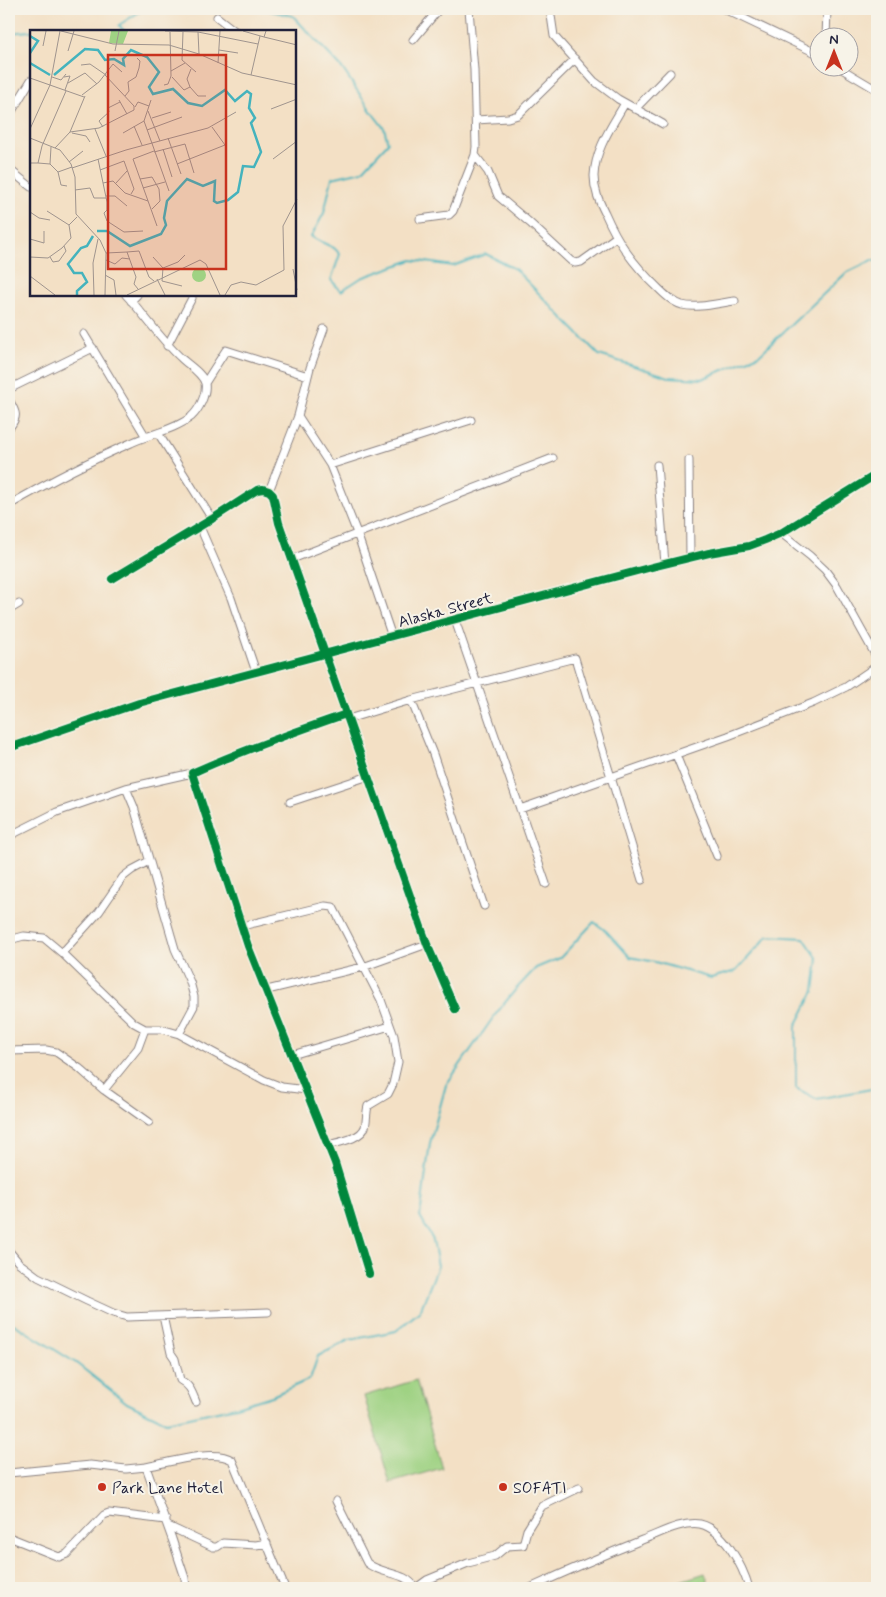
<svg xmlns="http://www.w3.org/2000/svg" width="886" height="1597" font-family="Mynerve,sans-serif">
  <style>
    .green { fill: #9fd283; stroke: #607a5f }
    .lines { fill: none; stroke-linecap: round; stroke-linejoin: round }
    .stream { stroke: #44b3bd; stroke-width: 2 }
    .street-casing { stroke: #8a8180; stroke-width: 9 }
    .street { stroke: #fff; stroke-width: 7 }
    .cycleway-casing { stroke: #f7f3e8; stroke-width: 11 }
    .cycleway { stroke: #00873e; stroke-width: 8 }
    .poi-dot { fill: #c8321e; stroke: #f7f3e8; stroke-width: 2 }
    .labels { text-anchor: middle; stroke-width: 4; stroke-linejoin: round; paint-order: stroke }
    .street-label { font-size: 16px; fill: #22223b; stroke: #f7f3e8 }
    .poi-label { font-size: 16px; fill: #22223b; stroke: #f7f3e8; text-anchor: start }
    .inset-river { fill: none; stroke: #44b3bd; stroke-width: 2.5 }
    .inset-road { fill: none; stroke: #9f948e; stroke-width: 1 }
    .view { fill: #c8321e; fill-opacity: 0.15; stroke: #c8321e; stroke-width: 2.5 }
    .inset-edge { fill: none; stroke: #22223b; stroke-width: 2.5 }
  </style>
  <rect width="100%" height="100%" fill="#f7f3e8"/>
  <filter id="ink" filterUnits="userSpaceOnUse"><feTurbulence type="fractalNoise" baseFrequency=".02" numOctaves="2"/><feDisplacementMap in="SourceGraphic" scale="10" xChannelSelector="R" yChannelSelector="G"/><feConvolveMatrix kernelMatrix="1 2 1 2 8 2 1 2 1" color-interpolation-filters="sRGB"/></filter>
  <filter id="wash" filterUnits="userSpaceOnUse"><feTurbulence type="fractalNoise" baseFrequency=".0096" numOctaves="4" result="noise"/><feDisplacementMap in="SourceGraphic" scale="20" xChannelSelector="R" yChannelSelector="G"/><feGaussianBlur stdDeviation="1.12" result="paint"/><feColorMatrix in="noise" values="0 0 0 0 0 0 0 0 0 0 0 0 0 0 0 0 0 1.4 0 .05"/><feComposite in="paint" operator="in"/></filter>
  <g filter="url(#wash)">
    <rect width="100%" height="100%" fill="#f3e0c5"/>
    <path class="green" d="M416 1380 442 1468 390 1483 364 1396Z
      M705 1573 710 1588H659Z"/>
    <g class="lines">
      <path class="stream" d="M263 9 293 16 342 68 373 114 384 128 388 143 362 171 332 178 324 213 311 237 334 248 340 254 331 280 341 291 361 278 412 260 453 266 486 254 515 269 599 355 669 377 702 379 759 355 846 273 873 260 877 262
        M124 31 119 25 144 9
        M9 33 50 29 56 31
        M9 1321 76 1363 127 1403 166 1422 236 1407 272 1396 310 1379 318 1356 349 1340 396 1331 420 1311 438 1266 433 1240 420 1217 430 1143 446 1085 495 1015 516 989 536 968 560 958 594 922 606 931 630 957 655 962 711 978 736 971 768 936 804 938 818 959 814 991 796 1026V1088L816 1099 877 1088"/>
    </g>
  </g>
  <g filter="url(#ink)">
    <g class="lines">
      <g class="street-casing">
        <path id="street" d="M550 9 554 36 594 81 618 99 663 124
          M724 9 818 54
          M217 17 235 31
          M826 38 827 9
          M413 40 439 9
          M840 68 877 90
          M625 103C612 126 595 149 594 176 594 190 599 201 605 213 618 243 633 264 657 287 664 294 672 302 682 305 698 309 718 303 735 301
          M635 109 670 73
          M9 116 31 80
          M476 120 508 118 518 115 575 59
          M475 155 488 172 498 196 530 223 571 261 575 263 581 262 616 237
          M9 169 31 187
          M420 219 449 215 453 211 475 155 476 147 474 70 469 9
          M131 301 137 295
          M84 334 146 437
          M167 346 192 298
          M205 383 226 350 308 376
          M9 389 93 348
          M9 400C16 412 19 416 9 428
          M298 416 330 465 357 533 392 637
          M158 433 212 519
          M689 460 690 558
          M330 465 471 420
          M657 465 665 564
          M269 491 298 416 310 368 324 329
          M9 505C49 482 89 461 131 443 150 434 174 430 191 417 199 410 207 394 205 383 202 373 188 365 181 358 160 339 145 315 126 295
          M200 527 231 598 256 672
          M292 559 553 458
          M112 579 212 519 257 490 263 489 269 491 273 495 279 523 427 944 455 1009
          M9 610 19 604
          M455 620 546 884
          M411 700 433 754 484 906
          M346 714C294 732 243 750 192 773L248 946 335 1163 369 1274
          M348 719 411 700 575 658 642 880
          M9 748 139 703 652 567 709 553 749 546 765 540 781 533 877 474
          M676 755 717 856
          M126 788 192 773
          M290 802 369 776
          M520 809 728 736 813 703 846 687 874 668 877 664V658L837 586 825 570 810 556 781 533
          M9 836 57 812 126 788 134 807 175 949 190 982 194 997V1006L179 1034
          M242 926 325 906 333 907 381 1000 394 1036 398 1062 393 1084 388 1094 368 1106C366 1113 367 1120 365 1127 361 1139 339 1142 328 1145
          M9 940 24 936 44 938 62 953 134 1023 145 1029H161L179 1034 264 1080 282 1087 306 1090
          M62 953 99 912 123 877 132 870 149 861
          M267 990 363 967 427 944
          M9 1051 46 1050 56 1052 79 1068 104 1090 149 1122
          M292 1055 390 1026
          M104 1090 138 1048 145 1029
          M9 1251 19 1263 38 1277 87 1301 113 1313 127 1317 268 1312
          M163 1316 171 1353 175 1359 180 1380C190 1385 192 1392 196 1402
          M146 1467C167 1463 214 1448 232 1460L285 1588
          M9 1473 90 1465 126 1469 146 1467 172 1539 185 1578 186 1588
          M336 1501 367 1563C381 1575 406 1571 415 1588
          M168 1526 213 1547H217L223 1543 256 1545 267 1543
          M9 1537 59 1557 67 1554 104 1515 109 1513 166 1520
          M416 1588 427 1580 468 1563 495 1556 507 1546 523 1545 527 1530 542 1506 579 1488
          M530 1588C567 1571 604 1555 642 1540 659 1534 681 1521 700 1524 724 1529 743 1567 749 1588"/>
      </g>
      <use href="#street" class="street"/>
      <g class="cycleway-casing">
        <path id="cycleway" d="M112 579 212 519 257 490 263 489 269 491 273 495 279 523 427 944 455 1009
          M346 714C294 732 243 750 192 773L248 946 335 1163 369 1274
          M9 748 139 703 652 567 709 553 749 546 765 540 781 533 877 474"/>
      </g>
      <use href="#cycleway" class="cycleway"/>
    </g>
  </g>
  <g class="poi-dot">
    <circle cx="102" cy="1487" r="5"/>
    <circle cx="503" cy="1487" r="5"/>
  </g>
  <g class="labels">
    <g class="street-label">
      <text transform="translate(445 609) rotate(-15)" y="6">Alaska Street</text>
    </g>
    <g class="poi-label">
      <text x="112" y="1493">Park Lane Hotel</text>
      <text x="513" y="1493">SOFATI</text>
    </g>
  </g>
  <g transform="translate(30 30)">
    <rect width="266" height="266" fill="#f3e0c5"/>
    <path d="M81 1H98L93 14 79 13ZM162 245a7 7 0 1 1 14 0a7 7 0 1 1-14 0Z" fill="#9fd283"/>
    <path class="inset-river" d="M0 6 8 11 0 23M0 33 20 45M24 45 55 19 68 20 75 30 84 29 94 35 93 29 101 20 117 27 129 42 119 57 123 64 143 59 158 73 172 76 195 60 205 71 217 61 221 64 219 78 225 88 221 93 231 122 224 137 213 136 208 162 198 170 187 173 184 171 185 151 173 156 157 149 137 171 134 188 136 195 131 204 100 216 77 201H67M47 265V261L57 252 52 243H44L38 234 51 218 57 216 63 206"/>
    <path class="inset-road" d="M31 1 83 14 139 15 169 24 212 43 267 55M135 1 168 2 228 14M213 1 234 7 236 1M153 2 152 30 166 42M168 2 169 24M234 7 267 15M13 16 16 1M189 20 208 23M38 21 44 1M85 21 89 1M188 33 190 1M51 35 60 34 76 45M161 39 157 49 160 57 168 66H176M141 41 155 33M221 45 230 6M22 47 31 50 36 44M34 47 40 46 35 60M142 47 154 60 160 57M0 48 54 67M38 53 55 43 67 54M134 55 138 54 141 46 140 2M52 65 69 52 83 34 92 42M95 66 99 61 98 52 106 47 109 38 110 31 107 28M89 70 97 84M121 70 114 91 139 161M105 77 108 72 119 76M241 79 267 69M118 81 130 111M122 88 141 82M104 96 112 115M73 97 69 91 79 82 78 78 90 72M0 99 20 55 30 1M65 99 76 126M117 100 152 87M40 102 55 66M42 103 56 106 60 112M93 103 114 91M0 108 30 120 41 134 45 147 46 184 70 210 76 223 75 265M138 108 151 144M25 118 40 102 69 98 104 80V76L75 45M133 119 142 147M124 121 103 129 127 196M124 122 155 114 164 143M68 129 77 172V180L74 183 77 191 94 202 113 201M243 129 267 111M39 132 53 121M0 133H8L12 116 36 61M8 133 20 134 21 117M20 134 28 142 42 137M147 134 195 115 182 97M42 138 96 120 178 98 206 82M70 140 94 131 104 159 101 164M28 142 31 155 37 156M110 149 122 147 129 159 130 171 122 179M73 153 83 151 95 163 118 171M86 153 97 141M113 158 135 152M45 160 60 158 64 168H76M76 166H85L97 176M17 181 39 195M0 182 9 188 20 190M0 209 14 213V201M97 222 109 221 119 247 124 251M76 223 97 222 106 247 104 254 108 259M0 227 18 228 32 218 41 208 39 195 47 187M20 227 23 232 29 231 36 221 34 216M123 227 133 238 132 251 152 256M76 230 85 234 92 228 100 229M133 238 148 232 155 225M263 239 267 260M75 245 84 250 86 265M0 246 25 265M127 249 135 265M64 265 63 233 68 209M97 265 170 230 176 234 190 265M195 265 201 255 211 252 226 255 254 240 253 196 267 169"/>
    <path class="view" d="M78 25H196V239H78Z"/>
    <rect width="266" height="266" class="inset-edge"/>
  </g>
  <rect width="886" height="1597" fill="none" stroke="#f7f3e8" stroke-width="30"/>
  <g transform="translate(834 52)"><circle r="24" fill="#f7f3e8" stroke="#a29fa3"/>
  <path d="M0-4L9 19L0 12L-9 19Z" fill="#c8321e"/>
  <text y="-8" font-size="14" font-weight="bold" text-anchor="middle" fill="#22223b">N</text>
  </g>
</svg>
